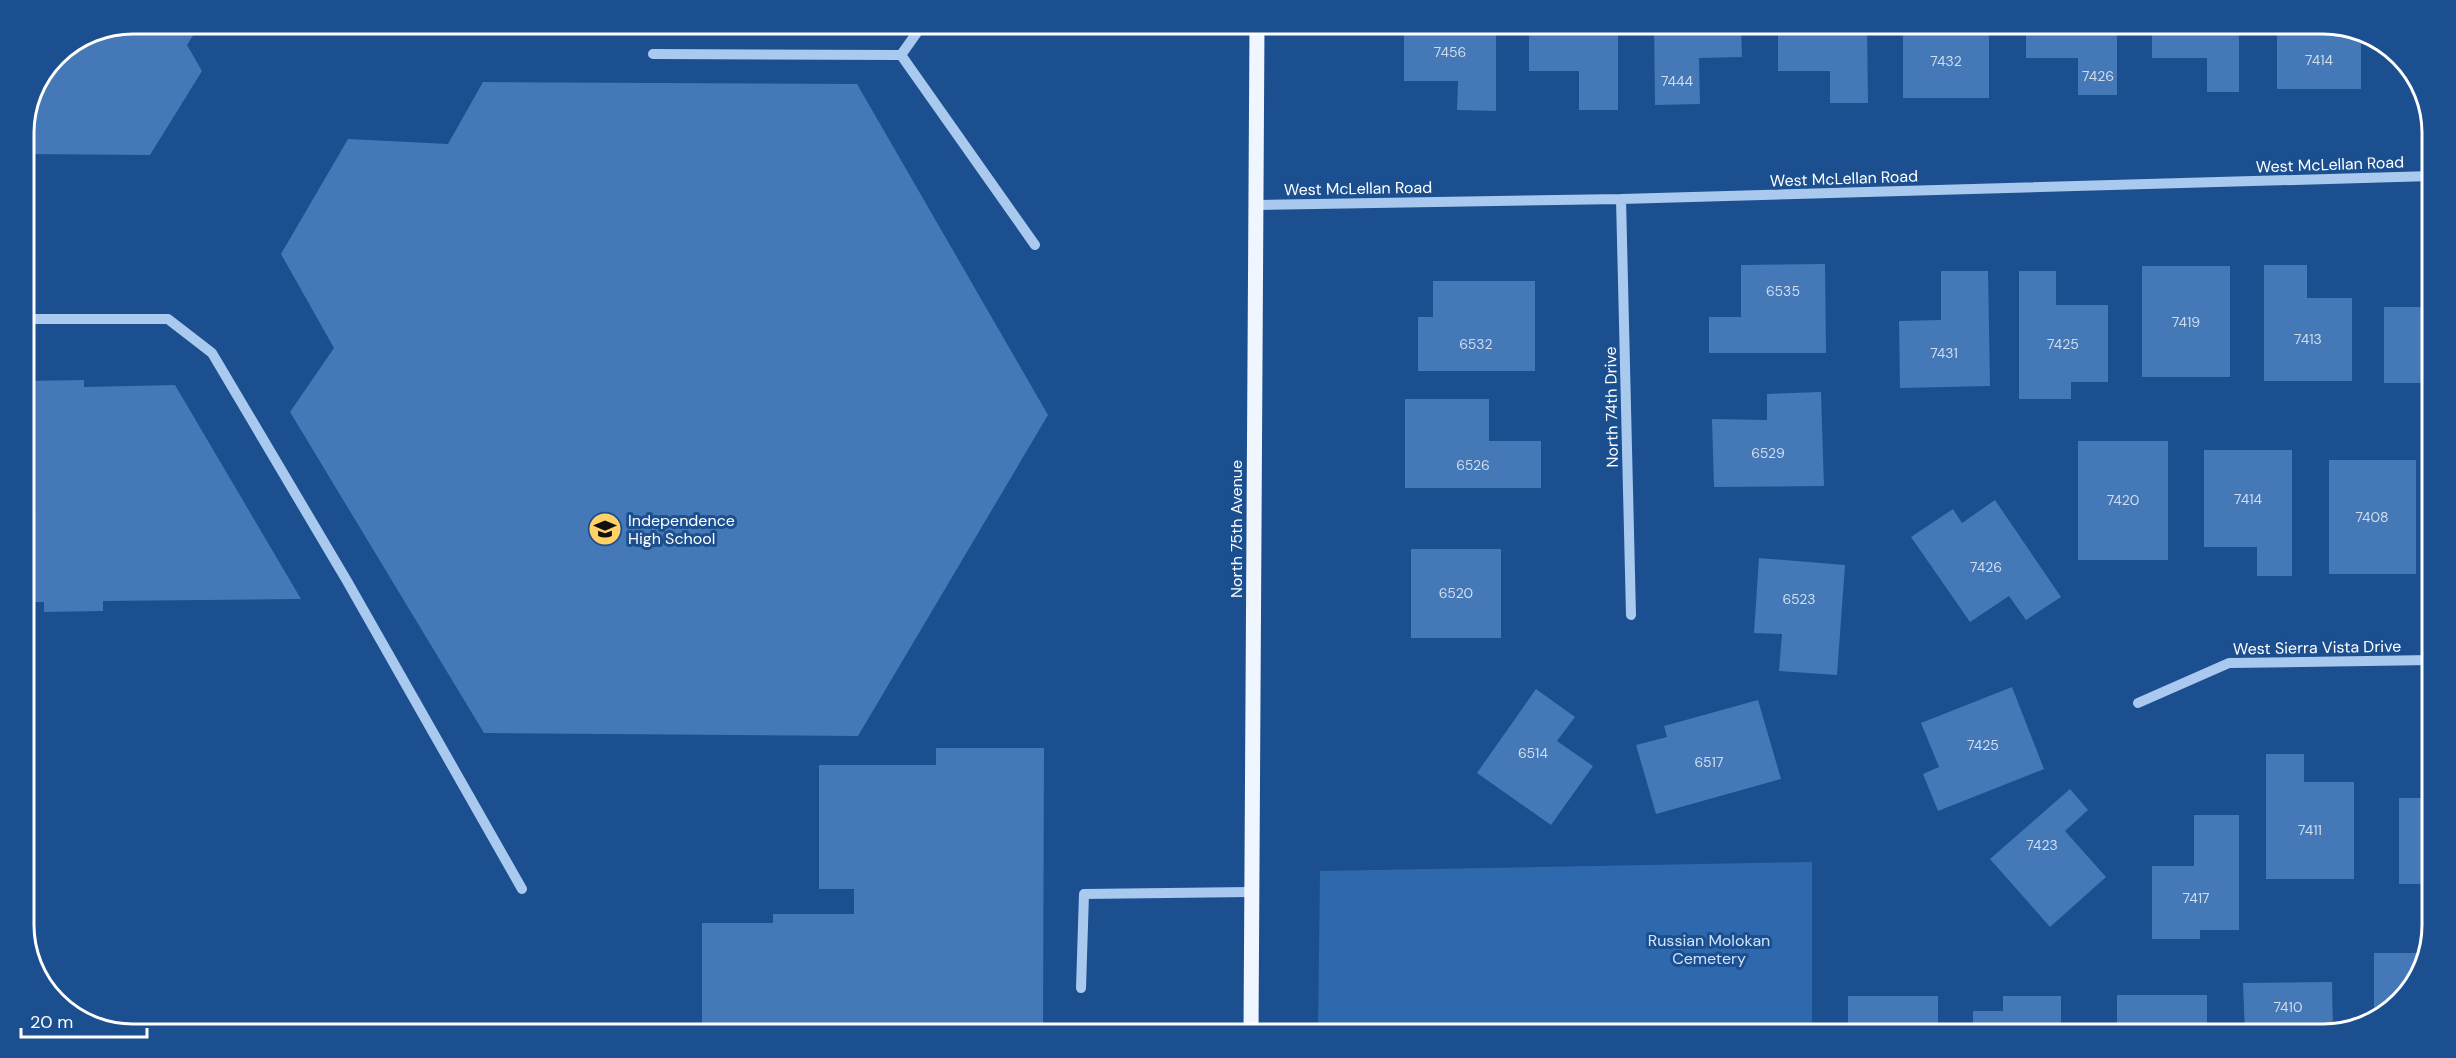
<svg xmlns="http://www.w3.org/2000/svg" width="2456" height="1058" font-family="'DM Sans',sans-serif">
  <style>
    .green { fill: #2e69ad }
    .building { fill: #4478b7 }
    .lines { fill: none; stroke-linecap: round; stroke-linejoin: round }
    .minor { stroke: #a9c9ee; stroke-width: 10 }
    .major { stroke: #f0f6ff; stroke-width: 15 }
    .labels { text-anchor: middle; stroke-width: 6; stroke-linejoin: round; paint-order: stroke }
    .number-label { font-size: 14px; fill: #d0dded }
    .street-label { font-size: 16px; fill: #fff; stroke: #1b4f8f }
    .poi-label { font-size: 16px; fill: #fff; stroke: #1b4f8f; text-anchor: start }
    .park-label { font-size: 16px; fill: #cfe3fa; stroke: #1b4f8f }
    .rim { fill: none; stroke: #fff; stroke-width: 3 }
  </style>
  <rect width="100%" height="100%" fill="#1b4f8f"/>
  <path class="green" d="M1812 862V1034H1318L1320 871Z"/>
  <path class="building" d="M133 24H200L187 45 202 71 150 155 24 154V127L56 56 92 32Z
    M1404 24H1496V111L1457 110 1458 81H1404Z
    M1529 24H1618V110H1579V71H1529Z
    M1654 24H1741L1742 57 1699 58 1700 104 1655 105Z
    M1778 24H1867L1868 103H1830V71H1778Z
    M1903 24H1989V98H1903Z
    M2026 24H2117V95H2078V58H2026Z
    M2152 24H2239V92H2207V58H2152Z
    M2277 24H2323L2361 32V89H2277Z
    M483 82 857 84 1048 415 858 736 484 733 290 412 334 348 281 254 348 139 448 144Z
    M2424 257H2432V383H2384V307H2424Z
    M1825 264 1826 353H1709V317H1741V265Z
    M2264 265H2307V298H2352V381H2264Z
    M2142 266H2230V377H2142Z
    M1941 271H1988L1990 386 1900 388 1899 321 1941 320Z
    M2019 271H2056V305H2108V382H2071V399H2019Z
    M1433 281H1535V371H1418V317H1433Z
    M84 380V387L175 385 301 599 103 601V611L44 612V602H24V381Z
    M1821 392 1824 486 1714 487 1712 419 1767 420V394Z
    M1405 399H1489V441H1541V488H1405Z
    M2078 441H2168V560H2078Z
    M2204 450H2292V576H2257V547H2204Z
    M2329 460H2416V574H2329Z
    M1995 500 2061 597 2026 620 2009 596 1970 622 1911 537 1953 509 1962 523Z
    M1411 549H1501V638H1411Z
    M1759 558 1845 565 1837 675 1779 671 1782 634 1754 633Z
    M2012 687 2044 769 1938 811 1923 774 1939 767 1921 723Z
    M1536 689 1575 717 1557 741 1593 766 1551 825 1477 773Z
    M1758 700 1781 779 1656 814 1636 745 1667 737 1664 726Z
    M936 748H1044L1043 1034H702V923H773V914H854V889H819V765H936Z
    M2266 754H2304V782H2354V879H2266Z
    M2070 789 2088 810 2065 831 2106 877 2050 927 1990 859Z
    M2399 798H2432V884H2399Z
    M2194 815H2239V930H2200V939H2152V866H2194Z
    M2374 953H2426L2424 966 2384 1015 2374 1018Z
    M2332 982 2333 1031 2323 1034H2245L2243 983Z
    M2117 995H2207V1034H2117Z
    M1848 996H1938V1034H1848Z
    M2003 996H2061V1034H1973V1011H2003Z"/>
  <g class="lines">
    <path class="minor" d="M653 54 901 55 923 24
      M901 55 1035 245
      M1621 199 1631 615
      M1257 205 1621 199 2432 176
      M24 319H168L212 353 347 581 522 889
      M2138 703 2229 663 2432 660
      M1081 988 1084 894 1251 892"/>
    <path class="major" d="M1251 1034 1257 24"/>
  </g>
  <defs>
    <g id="school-disc" transform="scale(1.725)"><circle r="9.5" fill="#ffd166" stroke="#1b4f8f"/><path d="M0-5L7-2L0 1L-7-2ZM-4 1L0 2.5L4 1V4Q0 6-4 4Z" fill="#111"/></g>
  </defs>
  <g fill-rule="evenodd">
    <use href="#school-disc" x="605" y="529"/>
  </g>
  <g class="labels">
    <g class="number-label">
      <text x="1450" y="57">7456</text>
      <text x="2319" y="65">7414</text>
      <text x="1946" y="66">7432</text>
      <text x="2098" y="81">7426</text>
      <text x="1677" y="86">7444</text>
      <text x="1783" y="296">6535</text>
      <text x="2186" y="327">7419</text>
      <text x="2308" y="344">7413</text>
      <text x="1476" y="349">6532</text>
      <text x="2063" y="349">7425</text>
      <text x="1944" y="358">7431</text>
      <text x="1768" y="458">6529</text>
      <text x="1473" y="470">6526</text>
      <text x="2248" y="504">7414</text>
      <text x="2123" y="505">7420</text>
      <text x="2372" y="522">7408</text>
      <text x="1986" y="572">7426</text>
      <text x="1456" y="598">6520</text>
      <text x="1799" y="604">6523</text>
      <text x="1983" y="750">7425</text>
      <text x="1533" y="758">6514</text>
      <text x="1709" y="767">6517</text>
      <text x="2310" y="835">7411</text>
      <text x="2042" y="850">7423</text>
      <text x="2196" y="903">7417</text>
      <text x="2288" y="1012">7410</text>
    </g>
    <g class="street-label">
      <text transform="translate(2330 164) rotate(-2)" y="6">West McLellan Road</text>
      <text transform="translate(1844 178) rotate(-2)" y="6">West McLellan Road</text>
      <text transform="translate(1358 188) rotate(-1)" y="6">West McLellan Road</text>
      <text transform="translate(1611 407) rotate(-91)" y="6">North 74th Drive</text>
      <text transform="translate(1236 529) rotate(-90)" y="6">North 75th Avenue</text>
      <text transform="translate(2317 647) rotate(-1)" y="6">West Sierra Vista Drive</text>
    </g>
    <g class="poi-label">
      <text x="628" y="526">Independence<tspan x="628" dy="18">High School</tspan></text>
    </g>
    <g class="park-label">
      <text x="1709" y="946">Russian Molokan<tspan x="1709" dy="18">Cemetery</tspan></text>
    </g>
  </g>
  <path d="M0 0H2456V1058H0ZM133 34H2323A99 99 0 0 1 2422 133V925A99 99 0 0 1 2323 1024H133A99 99 0 0 1 34 925V133A99 99 0 0 1 133 34Z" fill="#1b4f8f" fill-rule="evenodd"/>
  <path class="rim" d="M133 34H2323A99 99 0 0 1 2422 133V925A99 99 0 0 1 2323 1024H133A99 99 0 0 1 34 925V133A99 99 0 0 1 133 34Z"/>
  <path d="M21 1028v9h126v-9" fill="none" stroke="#ffffff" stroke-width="3"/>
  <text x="30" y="1028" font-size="18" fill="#ffffff" stroke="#1b4f8f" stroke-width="4.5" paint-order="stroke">20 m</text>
</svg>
